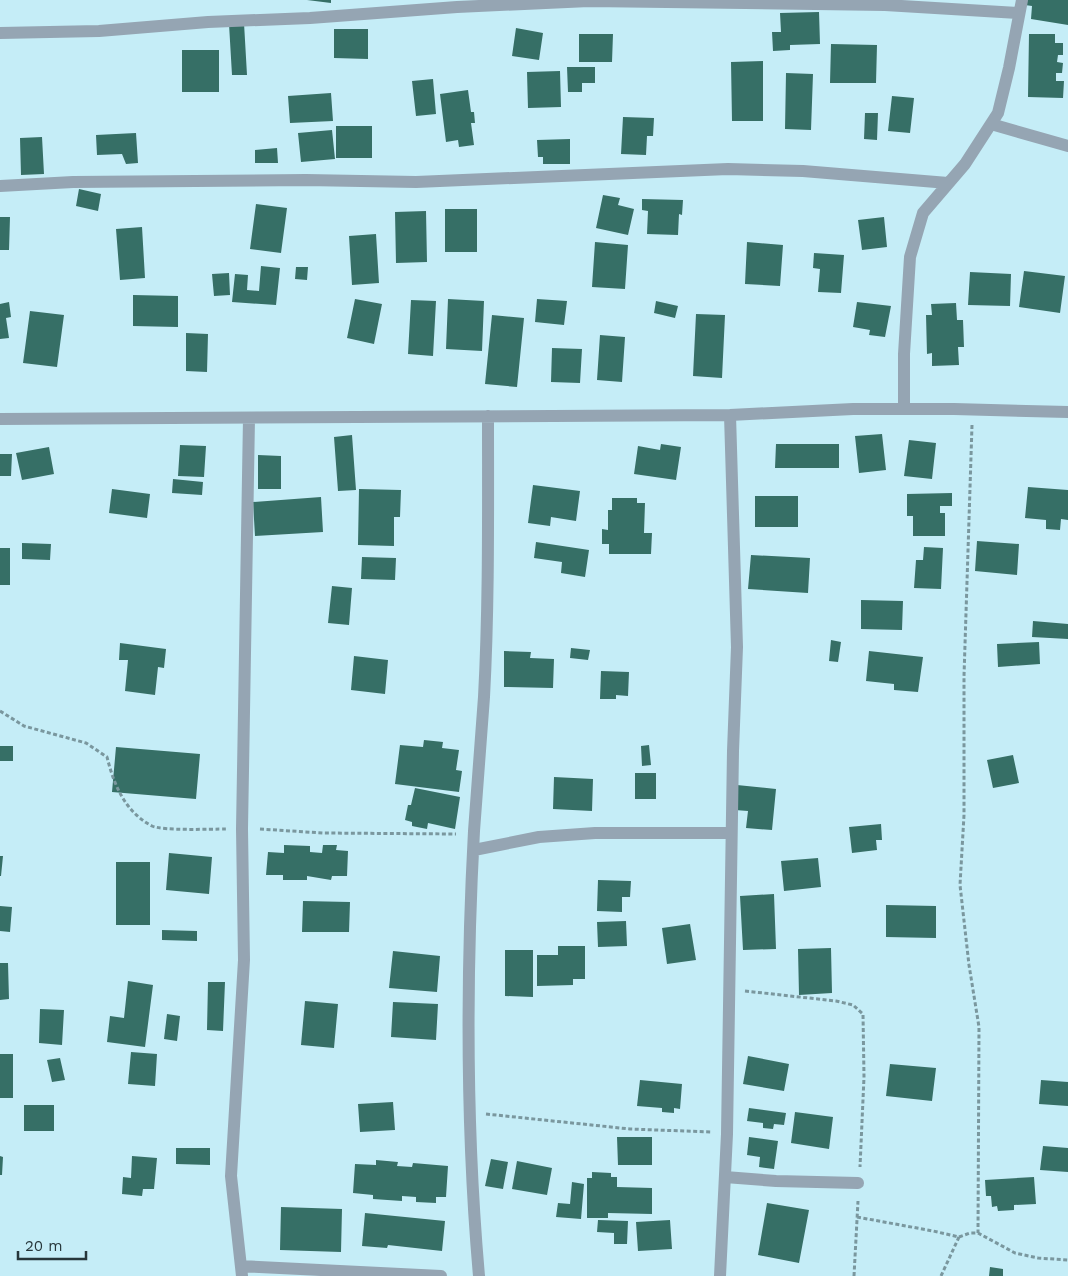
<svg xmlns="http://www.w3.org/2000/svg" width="1068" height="1276" font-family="'Work Sans',sans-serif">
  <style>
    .building { fill: #366f66 }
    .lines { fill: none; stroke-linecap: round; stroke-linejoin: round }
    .path { stroke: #7a979e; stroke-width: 3; stroke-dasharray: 4 2.5; stroke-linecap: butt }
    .minor { stroke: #95a5b3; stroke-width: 12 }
  </style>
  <rect width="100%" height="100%" fill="#c5edf7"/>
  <path class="building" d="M307 0H331V3Z
    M1026 0H1068V25L1031 19 1032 6 1025 5Z
    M819 12 820 44 790 45V50L773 51 772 32H781L780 13Z
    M244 23 247 75H232L229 24Z
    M516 28 543 33 539 60 512 56Z
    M334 29H368V59L334 58Z
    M579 34H613L612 62H579Z
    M1029 34H1055V43H1063V55H1058L1057 62 1063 63 1062 73H1056V81H1064L1063 98 1028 97Z
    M831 44 877 45 876 83H830Z
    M182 50H219V92H182Z
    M763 61V121H732L731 62Z
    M567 67H595V83H582V92H568Z
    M560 71 561 107 528 108 527 72Z
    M786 73 813 74 811 130 785 129Z
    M433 79 436 114 416 116 412 81Z
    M468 90 471 112H474L475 123H471L474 145 459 147 458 140 446 142 440 94Z
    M331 93 333 121 290 123 288 96Z
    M892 96 914 98 910 133 888 131Z
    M865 113H878L877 140 864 139Z
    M623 117 654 118 653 136H647L646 155 621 154Z
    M336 126H372V158H336Z
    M332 130 335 159 301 162 298 133Z
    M136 133 138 163 126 164 122 154 97 155 96 135Z
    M42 137 44 174 21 175 20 138Z
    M570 139V164H543V157H538L537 140Z
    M277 148 278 163H255V150Z
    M79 189 101 194 98 211 76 206Z
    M603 195 620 198 618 205 634 209 628 235 596 228Z
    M642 199 683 200 682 215 679 214 678 235 647 234 648 211 642 210Z
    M256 204 287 208 281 253 250 249Z
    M445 209H477V252H445Z
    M426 211 427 262 396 263 395 212Z
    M0 217H10L9 250H0Z
    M884 217 887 247 862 250 858 220Z
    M142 227 145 278 120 280 116 229Z
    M376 234 379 283 352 285 349 236Z
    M595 242 628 245 625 289 592 287Z
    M747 242 783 245 780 286 745 284Z
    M814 253 844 255 841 293 818 292 820 269 813 268Z
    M261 266 280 268 276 305 232 302 235 274 248 275 247 290 259 291Z
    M296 267H308L307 280 295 279Z
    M1024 271 1065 276 1060 313 1019 307Z
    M970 272 1011 274 1010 306 968 305Z
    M229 273 230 295 214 296 212 274Z
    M133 295 178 296V327L133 326Z
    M355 299 382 304 374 344 347 338Z
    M448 299 484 301 482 351 446 349Z
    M537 299 567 301 564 325 535 322Z
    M411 300 436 301 433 356 408 354Z
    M656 301 678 306 675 318 654 313Z
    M9 302 11 317 6 318 9 338 0 339V304Z
    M857 302 891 306 885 337 869 335 870 330 853 327Z
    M956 303 957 320H963L964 347H958L959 365 932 366V353L927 354 926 315H932L931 304Z
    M30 311 64 315 57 367 23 363Z
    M696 314 725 315 722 378 693 376Z
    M492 315 524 318 517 387 485 384Z
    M186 333 208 334 207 372 186 371Z
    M600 335 625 337 622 382 597 380Z
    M552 348 582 349 580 383 551 382Z
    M882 434 886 470 859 473 855 436Z
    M352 435 356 490 338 491 334 437Z
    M909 440 936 443 932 479 904 476Z
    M661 444 681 447 676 480 634 474 638 446 660 450Z
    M776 444H839V468H775Z
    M180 445 206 446 204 477 178 476Z
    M49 447 54 474 22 480 16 453Z
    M0 454H12L11 476H0Z
    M258 455 281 456V489H258Z
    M173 479 203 482 202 495 172 493Z
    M533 485 580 491 576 521 551 517 550 526 528 523Z
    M1028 487 1068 490V520L1061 519 1060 530 1046 529V520L1025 518Z
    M112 489 150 494 147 518 109 513Z
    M359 489 401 490 400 517H394V546L358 545Z
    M952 493V506H940V513H945V536H913V516H907V494Z
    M755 496H798V527H755Z
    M321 497 323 532 255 536 253 502Z
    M612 498H637V503H645L644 533H652L651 554H609V544H602V529L608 530V510H612Z
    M977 541 1019 544 1017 575 975 571Z
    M536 542 589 550 585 577 561 573 562 562 534 558Z
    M22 543 51 544 50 560 22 559Z
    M924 547 943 548 941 589 914 588 916 560H923Z
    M0 548H10V585H0Z
    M751 555 810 558 808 593 748 589Z
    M362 557 396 558 395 580 361 579Z
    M332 586 352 588 349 625 328 623Z
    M861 600 903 601 902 630 861 629Z
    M1033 621 1068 624V639L1032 637Z
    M831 640 841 642 838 662 829 661Z
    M1039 642 1040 664 998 667 997 644Z
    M120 643 166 649 164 668 158 667 155 695 125 691 128 660H119Z
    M571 648 590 650 588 660 570 658Z
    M504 651 531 652 530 658 554 659 553 688 504 687Z
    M869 651 923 657 918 692 894 690V684L866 681Z
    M354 656 388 660 385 694 351 690Z
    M601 671 629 672 628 696 616 695V699H600Z
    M424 740 443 742 442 748 459 750 456 770 462 771 459 792 395 784 400 745 423 747Z
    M649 745 651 765 642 766 641 746Z
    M0 746H13V761H0Z
    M116 747 200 754 196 799 112 792Z
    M1013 755 1019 783 993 788 987 760Z
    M635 773H656V799H635Z
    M554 777 593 779 592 811 553 809Z
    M737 785 776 789 772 830 746 828 748 811 735 810Z
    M415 788 460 797 455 829 428 823 427 829 412 826V822L405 820 408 805H411Z
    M881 824 882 840H876L877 850 852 853 849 827Z
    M284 845 310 846V852L322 853 323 845H337L336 850 348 851 347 876H332L331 880 307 876V880H283V875H266L268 852 284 853Z
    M169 853 212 857 209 894 166 890Z
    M0 856H3L1 876H0Z
    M818 858 821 887 784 891 781 861Z
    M116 862H150V925H116Z
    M598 880 631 881 630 897H622V912L597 911Z
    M774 894 776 949 743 950 740 896Z
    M303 901 350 902 349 932H302Z
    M886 905 936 906V938L886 937Z
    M0 906 12 907 10 932 0 931Z
    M626 921 627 946 598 947 597 922Z
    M690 924 696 960 667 964 662 928Z
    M162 930 197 931V941L162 940Z
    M558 946H585V979H573V985L537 986V955H558Z
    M831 948 832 993 799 995 798 949Z
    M505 950H533V997L505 996Z
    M393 951 440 956 437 992 389 988Z
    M0 963H8L9 999 0 1000Z
    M128 981 153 985 145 1047 107 1042 110 1016 124 1018Z
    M208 982H225L223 1031 207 1030Z
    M305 1001 338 1004 334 1048 301 1045Z
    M393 1002 438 1004 436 1040 391 1037Z
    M40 1009 64 1010 62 1045 39 1043Z
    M167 1014 180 1016 177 1041 164 1039Z
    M131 1052 157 1054 155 1086 128 1084Z
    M0 1054H13V1098H0Z
    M748 1056 789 1064 784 1091 743 1084Z
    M60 1058 65 1080 52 1082 47 1060Z
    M890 1064 936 1068 932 1101 886 1096Z
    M640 1080 682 1084 680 1109 674 1108V1113L662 1112V1108L637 1106Z
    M1041 1080 1068 1082V1106L1039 1104Z
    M393 1102 395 1130 360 1132 358 1104Z
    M24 1105H54V1131H24Z
    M749 1108 786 1113 784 1125 774 1124 773 1129 763 1128V1123L747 1121Z
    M795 1112 833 1117 829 1149 791 1143Z
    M617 1137H652V1165H618Z
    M749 1137 778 1141 774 1169 759 1167 760 1157 747 1155Z
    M1043 1146 1068 1148V1172L1040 1170Z
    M176 1148H210V1165L176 1164Z
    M0 1156 3 1157 2 1175H0Z
    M132 1156 157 1158 154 1189H143L142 1196 122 1194 123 1177 131 1178Z
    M491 1159 508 1162 503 1189 485 1186Z
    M376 1160 398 1162 397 1166 412 1167 413 1163 448 1166 446 1197H436V1203L416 1202V1197L402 1196V1201L373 1199V1195L353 1193 355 1164 376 1165Z
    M517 1161 552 1168 547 1195 512 1189Z
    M592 1172 611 1173V1177H617V1187L652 1188V1214L608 1213V1218H587V1178H592Z
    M1034 1177 1036 1204 1014 1205V1210L998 1211 997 1206 992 1207 991 1196H986L985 1180Z
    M572 1182 584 1184 581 1219 556 1217 558 1203 570 1204Z
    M767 1203 809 1210 799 1263 758 1255Z
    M281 1207 342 1209 341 1252 280 1250Z
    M365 1213 445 1221 442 1251 388 1245 387 1248 362 1246Z
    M598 1220 628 1221 627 1244H614V1233L597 1232Z
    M670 1220 672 1249 638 1251 636 1222Z
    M990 1267 1003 1269V1276H989Z"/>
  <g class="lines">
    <path class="path" d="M972 425 964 676V815L960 885 969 965 979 1027 978 1233
      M0 711 24 726 86 743 107 757C114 785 125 812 152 826 163 831 212 829 226 829
      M260 829 323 833 456 834
      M745 991 836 1001 853 1005 863 1014 864 1077 860 1167
      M486 1114 630 1129 711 1132
      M857 1217 933 1231 959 1237 970 1233H978L1015 1253 1038 1258 1068 1260
      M854 1276 858 1201
      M941 1276 959 1237"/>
    <path class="minor" d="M0 33 99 31 208 22 310 18 457 7 589 1 885 5 1018 13
      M991 124 1068 146
      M0 186 73 182 306 180 416 182 728 169 803 171 948 183
      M904 409V354L910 257 923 213 965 164 998 113 1009 68 1022 0
      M0 419 730 415 853 409H954L1068 412
      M474 850 539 837 595 833H731
      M725 1177 776 1181 858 1183
      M241 1266 441 1276
      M242 1276 231 1176 244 960 242 829 249 418
      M479 1276C466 1128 466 979 474 831 477 786 481 742 484 697 489 604 488 510 488 416
      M720 1276 727 1134 733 751 737 647 730 415"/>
  </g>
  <path d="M18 1251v8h68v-8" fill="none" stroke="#26363a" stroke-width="2.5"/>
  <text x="25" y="1251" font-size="15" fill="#26363a" stroke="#c5edf7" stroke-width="4" paint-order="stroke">20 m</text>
</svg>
